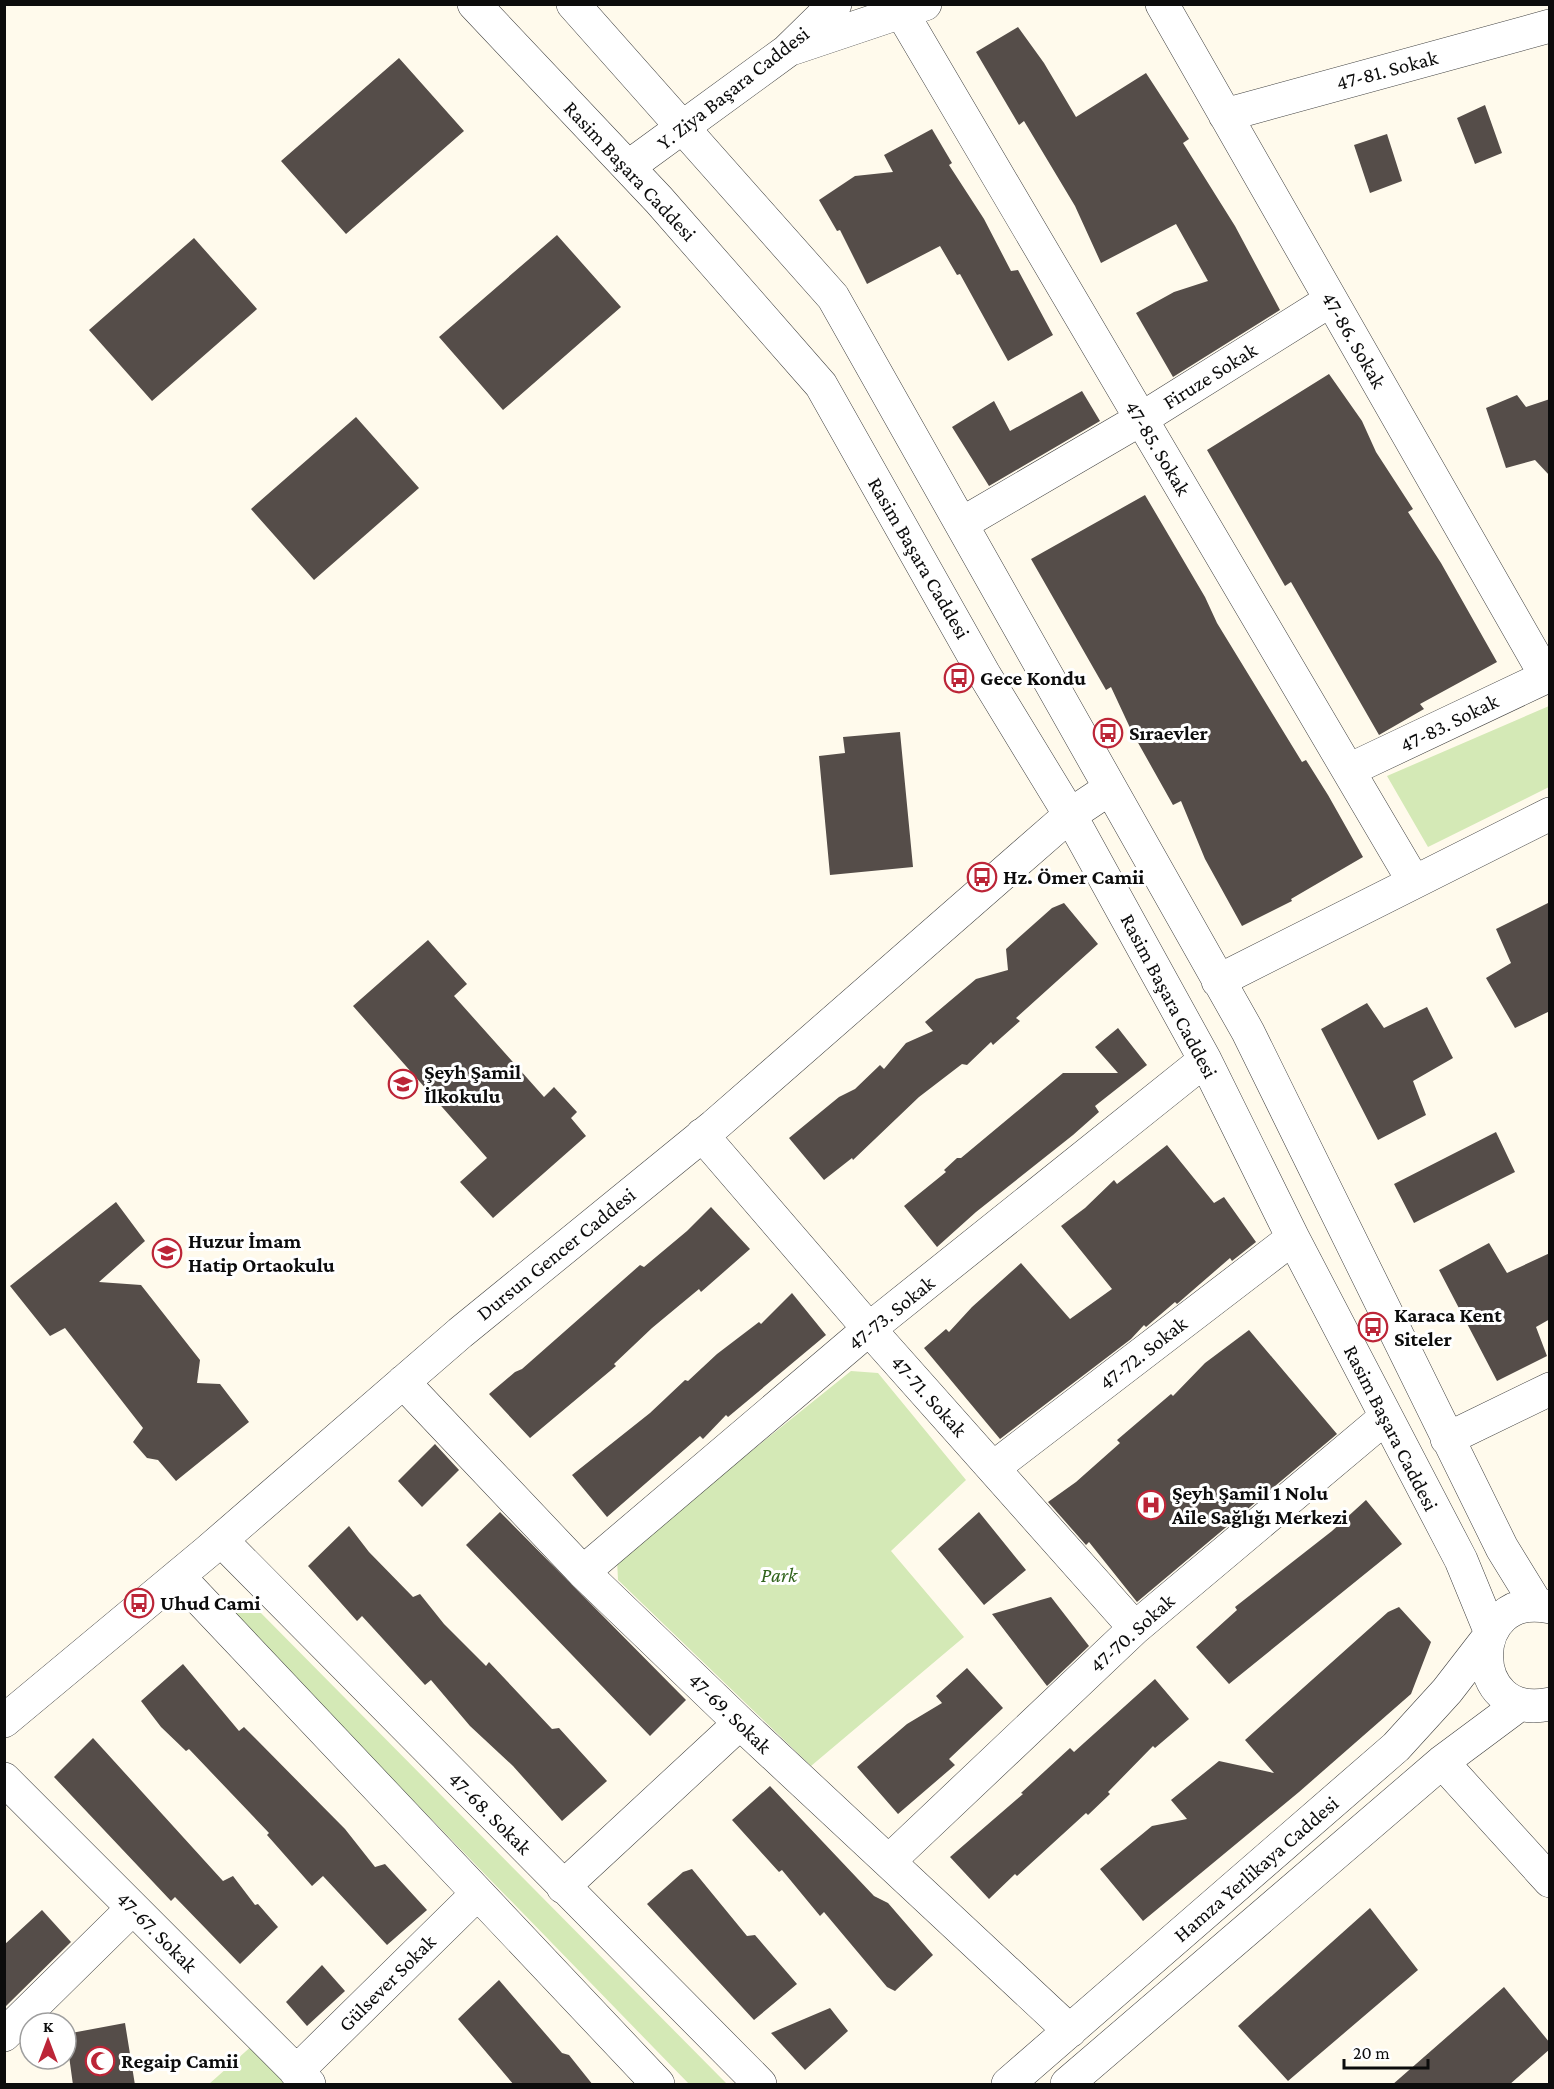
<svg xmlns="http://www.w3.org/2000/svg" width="1554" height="2089" font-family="'Crimson Pro',serif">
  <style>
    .green { fill: #d4e9b6 }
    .building { fill: #554d49 }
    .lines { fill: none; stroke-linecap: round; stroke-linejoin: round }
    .minor-casing { stroke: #3f3f3f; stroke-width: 34 }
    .minor { stroke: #fff; stroke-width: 33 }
    .labels { text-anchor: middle; stroke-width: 6; stroke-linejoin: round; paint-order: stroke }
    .street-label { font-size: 21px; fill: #0c0c0c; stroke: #fff }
    .poi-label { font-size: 21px; font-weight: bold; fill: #0c0c0c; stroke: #fff; text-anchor: start }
    .park-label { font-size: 21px; font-style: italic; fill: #31641d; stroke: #fff }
  </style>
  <rect width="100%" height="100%" fill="#fffaec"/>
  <path class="green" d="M1549 706V787L1428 847 1387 776Z
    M851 1371 878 1373 966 1480 891 1551 964 1637 811 1766 618 1580 617 1559Z
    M247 1599 727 2084H689L232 1614Z
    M254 2044 291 2084H209Z"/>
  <path class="building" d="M1018 27 1044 63 1076 117 1146 73 1189 139 1183 143 1235 226 1280 310 1173 377 1136 313 1174 292 1208 281 1176 224 1101 263 1075 206 1024 121 1019 125 976 52Z
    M399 58 464 131 346 234 281 161Z
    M1485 105 1502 153 1475 164 1457 118Z
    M932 129 952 163 949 165 984 219 1011 271 1018 270 1053 335 1008 361 960 274 957 275 940 246 867 284 840 230 837 231 819 200 855 176 893 172 884 155Z
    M1387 134 1402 181 1370 193 1354 145Z
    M557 235 621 307 503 410 439 337Z
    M194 238 257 309 152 401 89 330Z
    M1329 374 1362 421 1376 452 1413 509 1408 512 1441 563 1497 662 1420 704 1424 709 1379 735 1291 582 1285 586 1207 450Z
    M1082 391 1100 421 989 486 952 427 994 401 1010 431Z
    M1517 395 1526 407 1550 399V476L1535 460 1506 468 1486 408Z
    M356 417 419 488 314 580 251 509Z
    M1145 495 1205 597 1217 623 1302 762 1306 760 1328 795 1363 857 1291 899 1292 901 1242 926 1205 859 1181 801 1173 805 1132 732 1111 687 1106 690 1031 559Z
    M900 732 913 867 830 875 819 756 845 753 843 737Z
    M1550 902V1011L1515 1028 1486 978 1511 963 1496 929Z
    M1064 903 1098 944 1016 1018 1020 1021 993 1045 991 1042 967 1065 962 1064 919 1097 853 1160 852 1158 824 1180 789 1138 839 1097 855 1089 880 1065 884 1069 906 1043 933 1031 925 1022 976 979 1008 970 1006 949 1052 908Z
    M428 940 467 984 454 996 544 1097 554 1087 577 1112 571 1118 586 1136 493 1218 460 1182 487 1158 353 1006Z
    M1367 1003 1384 1028 1427 1007 1453 1058 1413 1081 1426 1115 1378 1140 1321 1029Z
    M1118 1028 1147 1065 1095 1106 1099 1112 1073 1135 976 1212 937 1247 904 1206 946 1172 944 1170 957 1158H961L1063 1073H1118L1095 1047Z
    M1496 1132 1515 1172 1414 1223 1394 1184Z
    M1167 1145 1214 1203 1224 1197 1256 1242 1232 1261 1230 1258 1185 1297 1177 1304 1175 1302 1146 1327 1144 1325 1131 1339 1000 1439 924 1348 946 1329 949 1332 972 1307 1021 1263 1070 1319 1112 1289 1061 1226 1085 1208 1114 1180 1117 1184Z
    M116 1202 145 1241 99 1282 141 1285 200 1360 197 1383 220 1384 249 1422 176 1481 158 1460 147 1458 133 1442 143 1428 65 1328 50 1336 10 1286Z
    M711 1207 750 1249 701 1292 699 1289 652 1328 614 1364 616 1366 530 1438 489 1394 515 1372 522 1369 640 1265 644 1267 687 1231Z
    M1489 1243 1507 1273 1550 1253V1319L1536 1327 1547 1356 1497 1381 1439 1270Z
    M792 1293 826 1335 728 1417 726 1415 703 1439 700 1436 607 1517 572 1475 650 1413 685 1380 688 1381 717 1354 759 1322 761 1324Z
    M1249 1330 1337 1434 1137 1602 1089 1542 1086 1545 1048 1502 1076 1482 1120 1443 1117 1440 1171 1394 1173 1396 1205 1363Z
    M435 1444 459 1470 422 1507 398 1481Z
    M1366 1500 1402 1544 1229 1684 1196 1647 1237 1610 1235 1607 1332 1531Z
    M500 1512 686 1700 650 1736 466 1545Z
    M979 1512 1026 1570 984 1605 938 1549Z
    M349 1526 369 1552 413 1597 420 1594 444 1624 486 1666 489 1662 552 1729 559 1728 607 1781 562 1821 513 1766 470 1726 431 1680 425 1685 362 1616 357 1621 308 1566Z
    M1051 1597 1089 1646 1047 1686 992 1614Z
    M1399 1607 1431 1642 1411 1694 1299 1792 1143 1921 1100 1869 1152 1826 1187 1819 1171 1800 1219 1761 1274 1773 1245 1740 1388 1612Z
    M183 1664 239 1731 244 1727 345 1829 375 1867 385 1864 427 1910 387 1945 323 1876 312 1886 267 1835 269 1833 189 1749 186 1751 161 1727 141 1701Z
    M967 1668 1003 1708 949 1759 955 1765 898 1814 857 1767 907 1724 942 1703 936 1696Z
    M1155 1679 1189 1719 1155 1748 1153 1746 1108 1792 1110 1794 1088 1815 1086 1813 1017 1876 1015 1874 989 1899 950 1857 1023 1794 1021 1793 1070 1748 1074 1752Z
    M93 1738 223 1881 233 1876 255 1905 258 1904 278 1927 240 1964 175 1897 171 1901 54 1777Z
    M770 1786 874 1896 888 1903 933 1955 895 1991 887 1987 824 1912 820 1916 782 1870 779 1872 732 1820Z
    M692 1869 747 1936 755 1935 797 1984 754 2020 647 1904 683 1872Z
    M1370 1908 1418 1970 1288 2081 1238 2026Z
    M42 1910 71 1942 4 2008V1945Z
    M322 1965 345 1991 307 2026 286 2002Z
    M499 1980 562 2053 569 2055 593 2085H514L458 2019Z
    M1504 1987 1550 2043V2049L1509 2085H1392Z
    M830 2008 848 2031 805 2070 771 2033Z
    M125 2023 135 2085H73L66 2034Z"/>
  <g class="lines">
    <g class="minor-casing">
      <path id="minor" d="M474 4 659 200 821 385 984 674 1070 815 1205 1060 1293 1238 1461 1560 1491 1633
        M573 4 833 297 1248 1032 1502 1548 1537 1605
        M1162 4 1546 676
        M902 13 1414 882
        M794 48 925 4
        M1225 115 1550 26
        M628 167 787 51 835 4
        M963 523 1141 419 1331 300
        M1349 770 1550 675
        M1218 981 1550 814
        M702 1135 869 1329 1135 1628
        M403 1382 583 1572 740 1723 1070 2031
        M1447 1439 1550 1389
        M993 1468 1293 1238
        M221 1540 760 2084
        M583 1572 869 1329 1205 1060
        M178 1576 658 2084
        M1550 1607C1466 1588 1465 1723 1550 1704
        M4 1721 207 1552 460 1333 714 1126 1070 815 1109 789
        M1442 1762 1550 1881
        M4 1779 309 2084
        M889 1861 1135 1628 1386 1417
        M563 1887 740 1723
        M4 2035 133 1908
        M296 2072 477 1894
        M1008 2084 1396 1747 1447 1691 1488 1638
        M1067 2084 1442 1762 1520 1704"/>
    </g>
    <use href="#minor" class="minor"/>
  </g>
  <defs>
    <g id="bus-ring" transform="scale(1.5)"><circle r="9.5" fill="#fff" stroke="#bc2537" stroke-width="1.5"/><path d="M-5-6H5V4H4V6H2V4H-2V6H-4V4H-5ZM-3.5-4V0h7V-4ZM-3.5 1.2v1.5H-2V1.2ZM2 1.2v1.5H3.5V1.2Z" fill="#bc2537"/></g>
    <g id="school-ring" transform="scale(1.5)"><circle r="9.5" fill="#fff" stroke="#bc2537" stroke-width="1.5"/><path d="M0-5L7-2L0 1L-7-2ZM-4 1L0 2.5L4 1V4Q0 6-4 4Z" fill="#bc2537"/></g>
    <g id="hospital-ring" transform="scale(1.5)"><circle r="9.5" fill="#fff" stroke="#bc2537" stroke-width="1.5"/><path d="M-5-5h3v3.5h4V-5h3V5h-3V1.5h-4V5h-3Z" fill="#bc2537"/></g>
    <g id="mosque-ring" transform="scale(1.5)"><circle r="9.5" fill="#fff" stroke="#bc2537" stroke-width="1.5"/><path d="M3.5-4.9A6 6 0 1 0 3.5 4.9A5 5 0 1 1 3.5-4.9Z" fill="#bc2537"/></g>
  </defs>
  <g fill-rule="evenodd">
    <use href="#bus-ring" x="959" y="678"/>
    <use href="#bus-ring" x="1108" y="733"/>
    <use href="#bus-ring" x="982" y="877"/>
    <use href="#school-ring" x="403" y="1084"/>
    <use href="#school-ring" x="167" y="1253"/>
    <use href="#bus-ring" x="1373" y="1327"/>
    <use href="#hospital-ring" x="1151" y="1505"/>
    <use href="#bus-ring" x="139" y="1603"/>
    <use href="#mosque-ring" x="100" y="2061"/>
  </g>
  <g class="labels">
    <g class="street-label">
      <text transform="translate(1387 70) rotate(-15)" y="7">47-81. Sokak</text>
      <text transform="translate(733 88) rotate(-38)" y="7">Y. Ziya Başara Caddesi</text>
      <text transform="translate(630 171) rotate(47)" y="7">Rasim Başara Caddesi</text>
      <text transform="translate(1354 340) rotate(60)" y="7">47-86. Sokak</text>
      <text transform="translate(1210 376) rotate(-32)" y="7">Firuze Sokak</text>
      <text transform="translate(1158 448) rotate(59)" y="7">47-85. Sokak</text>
      <text transform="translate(919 558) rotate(60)" y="7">Rasim Başara Caddesi</text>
      <text transform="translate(1449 723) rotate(-26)" y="7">47-83. Sokak</text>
      <text transform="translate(1169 996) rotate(62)" y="7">Rasim Başara Caddesi</text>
      <text transform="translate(556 1254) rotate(-39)" y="7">Dursun Gencer Caddesi</text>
      <text transform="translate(891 1313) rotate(-39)" y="7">47-73. Sokak</text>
      <text transform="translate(1143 1353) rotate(-38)" y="7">47-72. Sokak</text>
      <text transform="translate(929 1396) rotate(48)" y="7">47-71. Sokak</text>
      <text transform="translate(1391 1428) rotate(63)" y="7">Rasim Başara Caddesi</text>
      <text transform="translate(1132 1633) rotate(-42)" y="7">47-70. Sokak</text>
      <text transform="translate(730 1713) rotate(44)" y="7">47-69. Sokak</text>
      <text transform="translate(490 1813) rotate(45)" y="7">47-68. Sokak</text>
      <text transform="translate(1256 1869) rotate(-41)" y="7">Hamza Yerlikaya Caddesi</text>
      <text transform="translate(157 1932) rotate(45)" y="7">47-67. Sokak</text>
      <text transform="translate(387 1983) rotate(-45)" y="7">Gülsever Sokak</text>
    </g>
    <g class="poi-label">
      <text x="980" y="685">Gece Kondu</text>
      <text x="1129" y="740">Sıraevler</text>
      <text x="1003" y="884">Hz. Ömer Camii</text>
      <text x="424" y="1079">Şeyh Şamil<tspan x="424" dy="24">İlkokulu</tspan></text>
      <text x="188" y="1248">Huzur İmam<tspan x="188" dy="24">Hatip Ortaokulu</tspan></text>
      <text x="1394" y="1322">Karaca Kent<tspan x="1394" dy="24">Siteler</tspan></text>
      <text x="1172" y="1500">Şeyh Şamil 1 Nolu<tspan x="1172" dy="24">Aile Sağlığı Merkezi</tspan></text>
      <text x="160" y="1610">Uhud Cami</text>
      <text x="121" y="2068">Regaip Camii</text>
    </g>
    <g class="park-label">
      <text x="779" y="1582">Park</text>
    </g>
  </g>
  <rect width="1554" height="2089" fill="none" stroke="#0c0c0c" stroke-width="12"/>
  <g transform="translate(48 2041)"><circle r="28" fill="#ffffff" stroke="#9e9e9e" stroke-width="1.5"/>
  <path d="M0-4.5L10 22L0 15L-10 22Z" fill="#bc2537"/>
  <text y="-9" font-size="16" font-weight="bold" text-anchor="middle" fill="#0c0c0c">K</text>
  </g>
  <path d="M1344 2059v9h84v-9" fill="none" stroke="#0c0c0c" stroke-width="3"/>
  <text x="1353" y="2059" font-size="18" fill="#0c0c0c" stroke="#ffffff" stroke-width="4.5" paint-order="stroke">20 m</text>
</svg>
